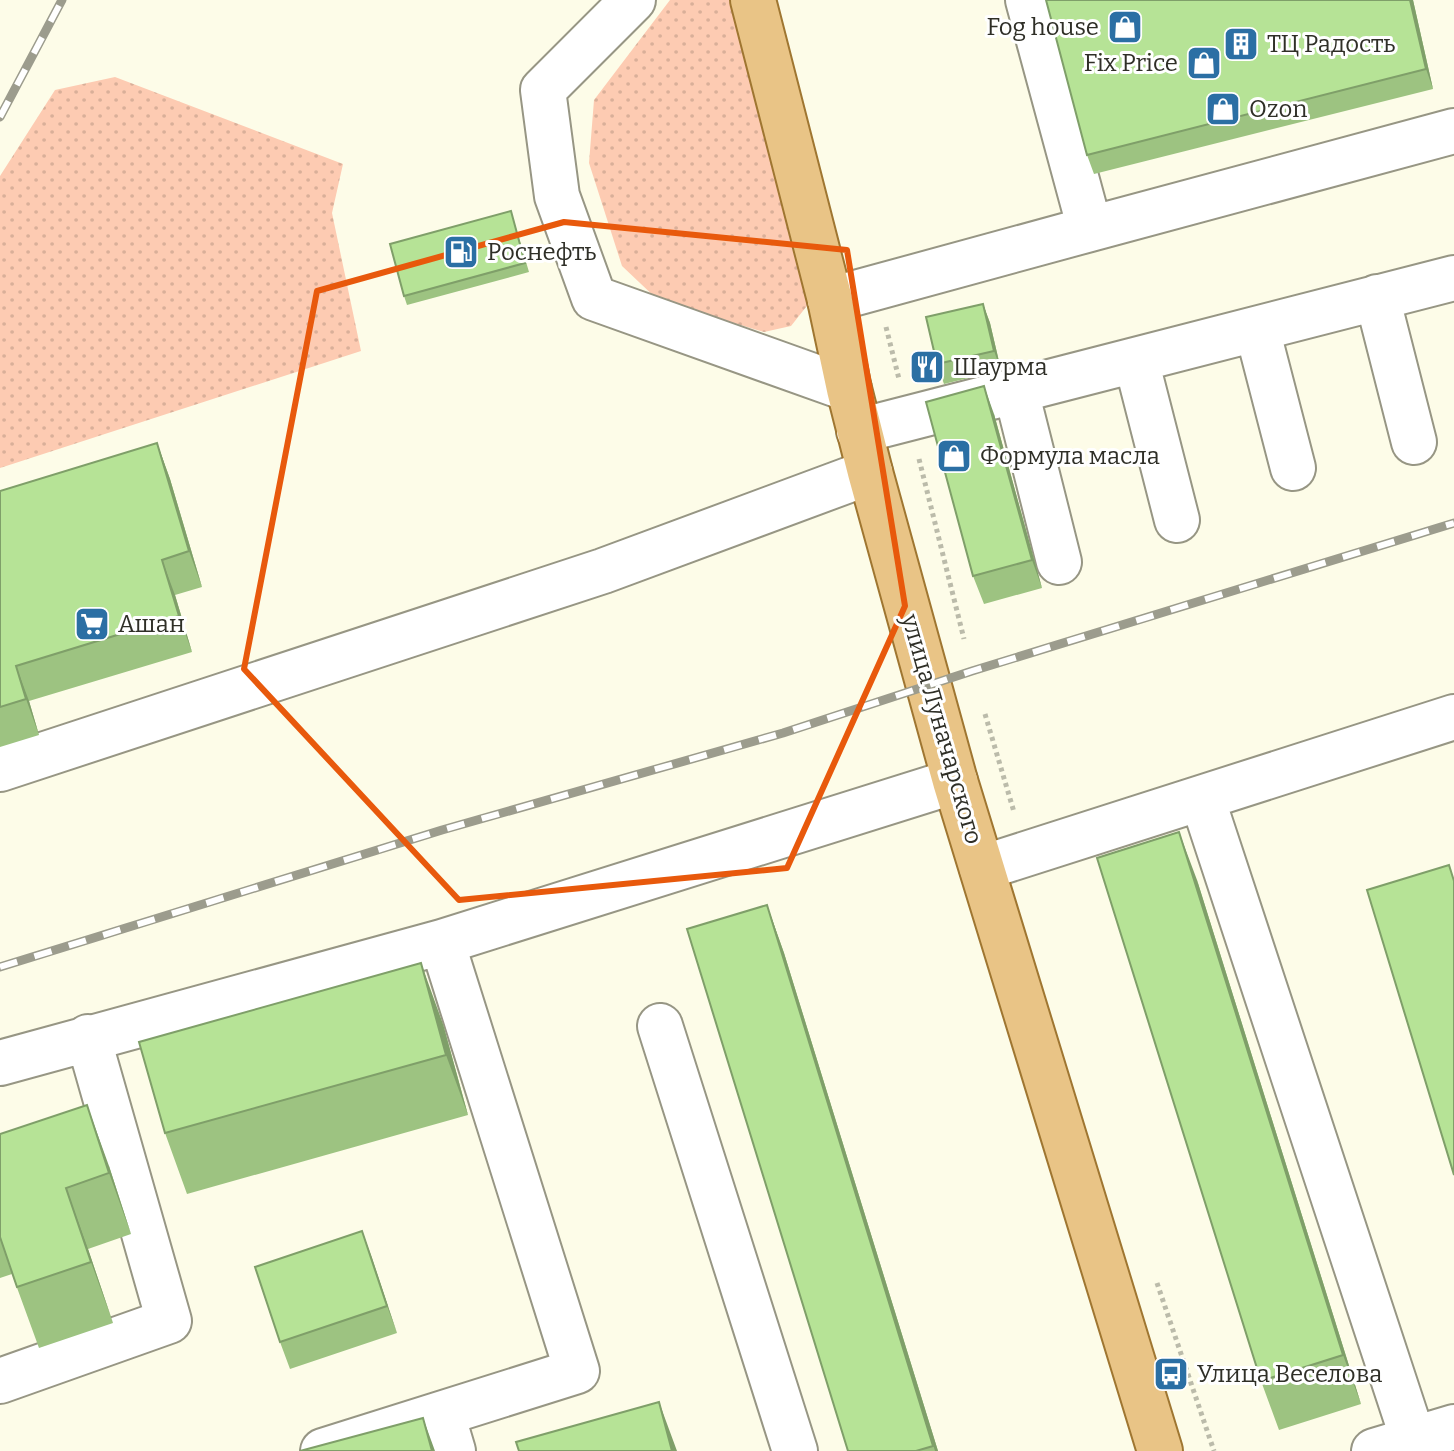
<svg xmlns="http://www.w3.org/2000/svg" width="1454" height="1451" font-family="Bitter,serif">
  <style>
    .grass { fill: url(#grass-dots) }
    .lines { fill: none; stroke-linecap: round; stroke-linejoin: round }
    .minor-casing { stroke: #979684; stroke-width: 48 }
    .major-casing { stroke: #9f7631; stroke-width: 48 }
    .path { stroke: #bba; stroke-width: 5; stroke-dasharray: 4 4; stroke-linecap: butt }
    .minor { stroke: #fff; stroke-width: 44 }
    .major { stroke: #e9c486; stroke-width: 44 }
    .rail-casing { stroke: #9c9c8d; stroke-width: 9 }
    .rail { stroke: #fff; stroke-width: 6; stroke-dasharray: 18; stroke-linecap: butt }
    .wall { fill: #9dc381 }
    .shaded-wall { fill: #7f9f69 }
    .building { fill: #b6e396; stroke: #7f9f69; stroke-width: 2 }
    .marked { fill: none; stroke: #e8590c; stroke-width: 6; stroke-linejoin: round }
    .labels { text-anchor: middle; stroke-width: 6; stroke-linejoin: round; paint-order: stroke }
    .poi-label { font-size: 24px; fill: #2f2f27; stroke: #fff; text-anchor: start }
    .street-label { font-size: 24px; fill: #2f2f27; stroke: #fff }
  </style>
  <defs>
    <pattern id="grass-dots" width="8" height="8" patternUnits="userSpaceOnUse" patternTransform="scale(2)"><rect width="8" height="8" fill="#fdcbb2"/><path d="M2 2h.1M6 6h.1" fill="none" stroke="#d9af99" stroke-width="1.8" stroke-linecap="round"/></pattern>
  </defs>
  <rect width="100%" height="100%" fill="#fdfce8"/>
  <path class="grass" d="M670 0H729L810 302 791 326 764 332 659 301 622 266 589 163 594 100Z
    M115 77 343 164 332 213 361 351 0 468V176L55 90Z"/>
  <g class="lines">
    <g class="minor-casing">
      <path id="minor" d="M633 0 543 90 557 196 594 298 849 389
        M1090 229 1454 131
        M1377 297 1414 442
        M830 300 1090 229 1028 0
        M1257 329 1293 468
        M1136 360 1177 520
        M1016 391 1059 562
        M859 431 1454 278
        M0 769 603 571 870 472
        M1202 798 1417 1451
        M982 868 1454 717
        M660 1026 795 1451
        M0 1063 442 942
        M0 1381 169 1321 88 1037
        M442 1414 453 1451
        M323 1451 577 1371 442 942 955 781
        M1374 1451 1454 1427"/>
    </g>
    <g class="major-casing">
      <path id="major" d="M753 0 830 300 849 389 870 472 955 781 1160 1451"/>
    </g>
    <path class="path" d="M886 327 899 379
      M919 459 964 639
      M985 714 1014 812
      M1157 1283 1214 1451"/>
    <use href="#minor" class="minor"/>
    <use href="#major" class="major"/>
    <g class="rail-casing">
      <path id="rail" d="M0 117 62 0
        M0 967 442 830 783 733 972 671 1454 523"/>
    </g>
    <use href="#rail" class="rail"/>
  </g>
  <path class="wall" d="M1413 0 1433 89 1094 174 1087 155Z
    M511 211 529 272 407 305 404 296Z
    M983 304 990 323 1001 370 944 384 937 364Z
    M994 414 1042 588 984 604 973 576Z
    M157 443 170 479 202 587 175 595 192 652 29 701 39 735 0 747V491Z
    M1197 880 1361 1404 1279 1430 1261 1381Z
    M767 905 784 953 938 1451H848Z
    M443 1024 468 1115 187 1194 165 1133Z
    M0 1134 109 1166 131 1234 88 1249 113 1323 39 1348 12 1274 0 1278Z
    M362 1231 397 1333 290 1369 280 1342Z"/>
  <path class="shaded-wall" d="M1410 0H1413L1433 89 1426 69Z
    M983 304 990 323 1001 370 994 351Z
    M984 386 994 414 1042 588 1032 560Z
    M157 443 170 479 202 587 189 551Z
    M162 560 175 595 192 652 179 616Z
    M16 666 29 701 39 735 26 699Z
    M1179 832 1197 880 1361 1404 1343 1355Z
    M767 905 784 953 938 1451H935Z
    M421 963 443 1024 468 1115 446 1055Z
    M87 1105 109 1166 131 1234 109 1173Z
    M66 1188 88 1249 113 1323 91 1262Z
    M362 1231 372 1258 397 1333 387 1306Z
    M659 1402 677 1451H672Z
    M423 1418 435 1451H432Z"/>
  <path class="building" d="M1046 0H1410L1426 69 1087 155Z
    M511 211 525 263 404 296 390 244Z
    M983 304 994 351 937 364 926 317Z
    M984 386 1032 560 973 576 926 402Z
    M157 443 189 551 162 560 179 616 16 666 26 699 0 707V491Z
    M1179 832 1343 1355 1261 1381 1097 858Z
    M1449 865 1454 881V1175L1367 890Z
    M767 905 933 1446 916 1451H848L687 929Z
    M421 963 446 1055 165 1133 139 1042Z
    M87 1105 109 1173 66 1188 91 1262 17 1287 0 1237V1134Z
    M362 1231 387 1306 280 1342 255 1267Z
    M659 1402 672 1451H519L516 1442Z
    M423 1418 432 1451H300Z"/>
  <path class="marked" d="M564 222 847 250 905 606 787 868 459 900 244 669 317 291Z"/>
  <defs>
    <g id="shop-square" transform="scale(1.8)"><rect x="-9" y="-9" width="18" height="18" rx="4" fill="#2b6fa4" stroke="#fff"/><path d="M-5-2.5h2.3a2.7 3.5 0 0 1 5.4 0H5L5.5 6h-11ZM-1.5-2.5h3a1.5 2.3 0 0 0-3 0Z" fill="#fff"/></g>
    <g id="building-square" transform="scale(1.8)"><rect x="-9" y="-9" width="18" height="18" rx="4" fill="#2b6fa4" stroke="#fff"/><path d="M-4-6H4V6H1V3H-1V6H-4ZM-2.5-4.3h1.7v1.8h-1.7ZM.8-4.3h1.7v1.8H.8ZM-2.5-1h1.7V.8h-1.7ZM.8-1h1.7V.8H.8Z" fill="#fff"/></g>
    <g id="fuel-square" transform="scale(1.8)"><rect x="-9" y="-9" width="18" height="18" rx="4" fill="#2b6fa4" stroke="#fff"/><path d="M-5.5-6h7V0h2V4h1.3V-2.5L3-4.5l.8-.8L6-3V5H2.5V1h-1V6h-7ZM-4.2-4.7v3.2H.2V-4.7Z" fill="#fff"/></g>
    <g id="restaurant-square" transform="scale(1.8)"><rect x="-9" y="-9" width="18" height="18" rx="4" fill="#2b6fa4" stroke="#fff"/><path d="M-5-6h1v4h1v-4h1v4h1v-4h1v5L-1.5 .5V6h-2V.5L-5-1ZM5-6V6H3V1.5H1.5Q1.5-4 5-6Z" fill="#fff"/></g>
    <g id="supermarket-square" transform="scale(1.8)"><rect x="-9" y="-9" width="18" height="18" rx="4" fill="#2b6fa4" stroke="#fff"/><path d="M-6-5.5h2.5l.6 2H6L4.5 2H-2.5L-4.4-4H-6ZM-1.5 3.2a1.3 1.3 0 1 0 .1 0ZM3 3.2a1.3 1.3 0 1 0 .1 0Z" fill="#fff"/></g>
    <g id="bus-square" transform="scale(1.8)"><rect x="-9" y="-9" width="18" height="18" rx="4" fill="#2b6fa4" stroke="#fff"/><path d="M-5-6H5V4H4V6H2V4H-2V6H-4V4H-5ZM-3.5-4V0h7V-4ZM-3.5 1.2v1.5H-2V1.2ZM2 1.2v1.5H3.5V1.2Z" fill="#fff"/></g>
  </defs>
  <g fill-rule="evenodd">
    <use href="#shop-square" x="1125" y="27"/>
    <use href="#building-square" x="1241" y="44"/>
    <use href="#shop-square" x="1204" y="63"/>
    <use href="#shop-square" x="1223" y="109"/>
    <use href="#fuel-square" x="461" y="252"/>
    <use href="#restaurant-square" x="927" y="367"/>
    <use href="#shop-square" x="954" y="456"/>
    <use href="#supermarket-square" x="92" y="624"/>
    <use href="#bus-square" x="1171" y="1374"/>
  </g>
  <g class="labels">
    <g class="poi-label">
      <text x="1099" y="35" text-anchor="end">Fog house</text>
      <text x="1267" y="52">ТЦ Радость</text>
      <text x="1178" y="71" text-anchor="end">Fix Price</text>
      <text x="1249" y="117">Ozon</text>
      <text x="487" y="260">Роснефть</text>
      <text x="953" y="375">Шаурма</text>
      <text x="980" y="464">Формула масла</text>
      <text x="118" y="632">Ашан</text>
      <text x="1197" y="1382">Улица Веселова</text>
    </g>
    <g class="street-label">
      <text transform="translate(942 729) rotate(74)" y="8">улица Луначарского</text>
    </g>
  </g>
</svg>
